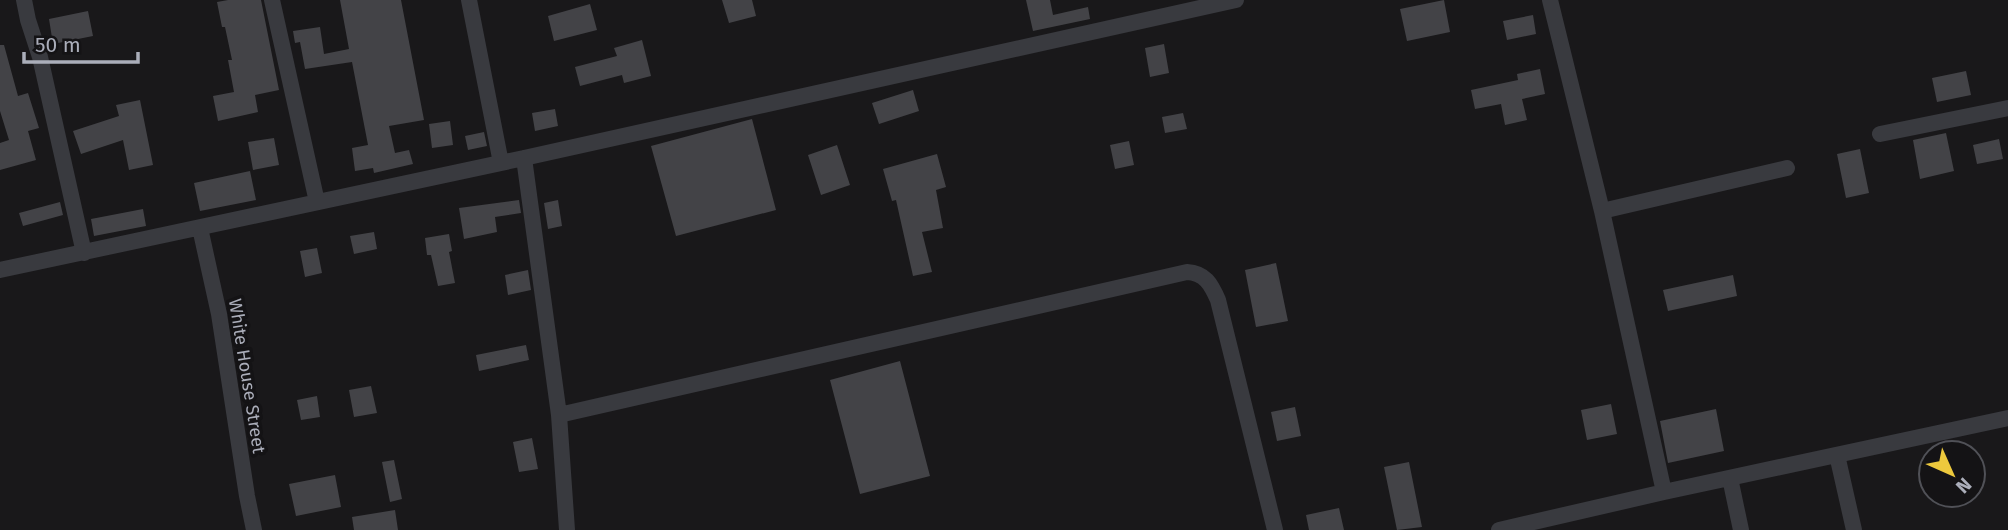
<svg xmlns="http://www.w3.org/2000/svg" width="2008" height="530" font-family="'Fira Sans',sans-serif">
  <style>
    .building { fill: #434347 }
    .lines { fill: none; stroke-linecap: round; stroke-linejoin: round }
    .minor { stroke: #393a3f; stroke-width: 16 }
    .labels { text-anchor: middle; stroke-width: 7; stroke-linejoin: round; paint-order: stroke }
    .street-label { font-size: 18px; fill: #abaeba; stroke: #141315 }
  </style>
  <rect width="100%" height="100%" fill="#19181a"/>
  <path class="building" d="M228 0H261L279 90 255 95 258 112 218 121 213 96 234 92 228 60H232L225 27H222L217 2Z
    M340 0H401L424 120 389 126 395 153 409 150 413 164 374 173 373 168 355 171 352 148 368 145 352 62 305 69 300 42 295 43 293 31 320 27 324 54 349 49Z
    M722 0H752L756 16 729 23Z
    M1026 0H1050L1053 15 1088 7 1090 19 1033 31Z
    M1444 0 1450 32 1407 41 1400 9Z
    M590 4 597 30 554 41 548 16Z
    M88 11 93 36 53 44 49 19Z
    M1533 15 1536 34 1507 40 1503 21Z
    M642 40 651 76 624 83 622 75 580 86 575 67 617 56 614 48Z
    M1164 44 1169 73 1150 77 1145 48Z
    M0 45H4L18 96 28 93 39 128 28 131 36 160 0 170V143L9 140 0 111Z
    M1540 69 1545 94 1522 99 1527 120 1505 125 1501 104 1475 109 1471 90 1518 80 1517 74Z
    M1966 71 1971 95 1937 102 1932 78Z
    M913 90 919 111 879 124 872 103Z
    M140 100 153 165 129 170 123 140 81 154 73 131 119 116 116 105Z
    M555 109 558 126 535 131 532 113Z
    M1183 113 1187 129 1165 133 1162 117Z
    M752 119 776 210 676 236 651 146Z
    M450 121 453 145 432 148 429 124Z
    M484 132 487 146 468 150 465 136Z
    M1946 133 1954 171 1920 179 1913 140Z
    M274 138 279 165 253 170 248 142Z
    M1999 139 2003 159 1977 164 1973 145Z
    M1129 141 1134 165 1115 169 1110 145Z
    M837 145 850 185 821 195 808 155Z
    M1860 149 1869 193 1846 198 1837 154Z
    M937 154 946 187 936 190 943 228 922 232 932 272 913 276 896 200 892 201 883 169Z
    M250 171 256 200 200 211 194 183Z
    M519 200 521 213 495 217 497 232 464 239 459 208Z
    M558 200 562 226 548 229 544 203Z
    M60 202 63 215 23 226 19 213Z
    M143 209 146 226 94 236 91 219Z
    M374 232 377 249 354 254 350 236Z
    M449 234 452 251 449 252 455 283 438 286 431 255H427L425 238Z
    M317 248 322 273 305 277 300 251Z
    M1276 263 1288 321 1256 327 1245 270Z
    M528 270 531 290 508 295 505 275Z
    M1733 275 1737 296 1668 311 1663 290Z
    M526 345 529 360 479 371 476 355Z
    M900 361 930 476 860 494 830 380Z
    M371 386 377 413 354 417 349 390Z
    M317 396 320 417 301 420 297 400Z
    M1611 404 1617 434 1587 440 1581 410Z
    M1295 407 1301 436 1277 441 1271 412Z
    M1716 409 1724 451 1668 463 1660 421Z
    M532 438 538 469 519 472 513 442Z
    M394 460 402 499 390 502 382 462Z
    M1409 462 1422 527 1397 530 1384 467Z
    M335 475 341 507 296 516 289 484Z
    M1339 508 1344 530H1309L1306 515Z
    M395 510 398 530H354L352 517Z"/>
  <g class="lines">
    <path class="minor" d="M24 0 28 20 40 57 84 253
      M272 0 317 202
      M469 0 501 163
      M1550 0 1602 211 1664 492
      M1880 134 2008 108
      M524 158 559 415 567 530
      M1602 211 1787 168
      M200 228 219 314 247 496 254 530
      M0 270 524 158 1236 0
      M559 415 1187 272C1205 273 1211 284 1218 300L1275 530
      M1837 455 1854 530
      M1730 478 1741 530
      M1499 530 1664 492 2008 418"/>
  </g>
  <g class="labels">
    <g class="street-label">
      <text transform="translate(247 376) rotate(81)" y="6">White House Street</text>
    </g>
  </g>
  <g transform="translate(1952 474) rotate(135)"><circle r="33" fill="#141315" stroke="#505157" stroke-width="2"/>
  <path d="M0-5L12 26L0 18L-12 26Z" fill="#edc93d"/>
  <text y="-10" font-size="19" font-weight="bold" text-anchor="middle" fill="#abaeba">N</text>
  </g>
  <path d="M24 52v10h114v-10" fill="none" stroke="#abaeba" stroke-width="3.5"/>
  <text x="35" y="52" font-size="21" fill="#abaeba" stroke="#141315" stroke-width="5" paint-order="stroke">50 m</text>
</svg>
